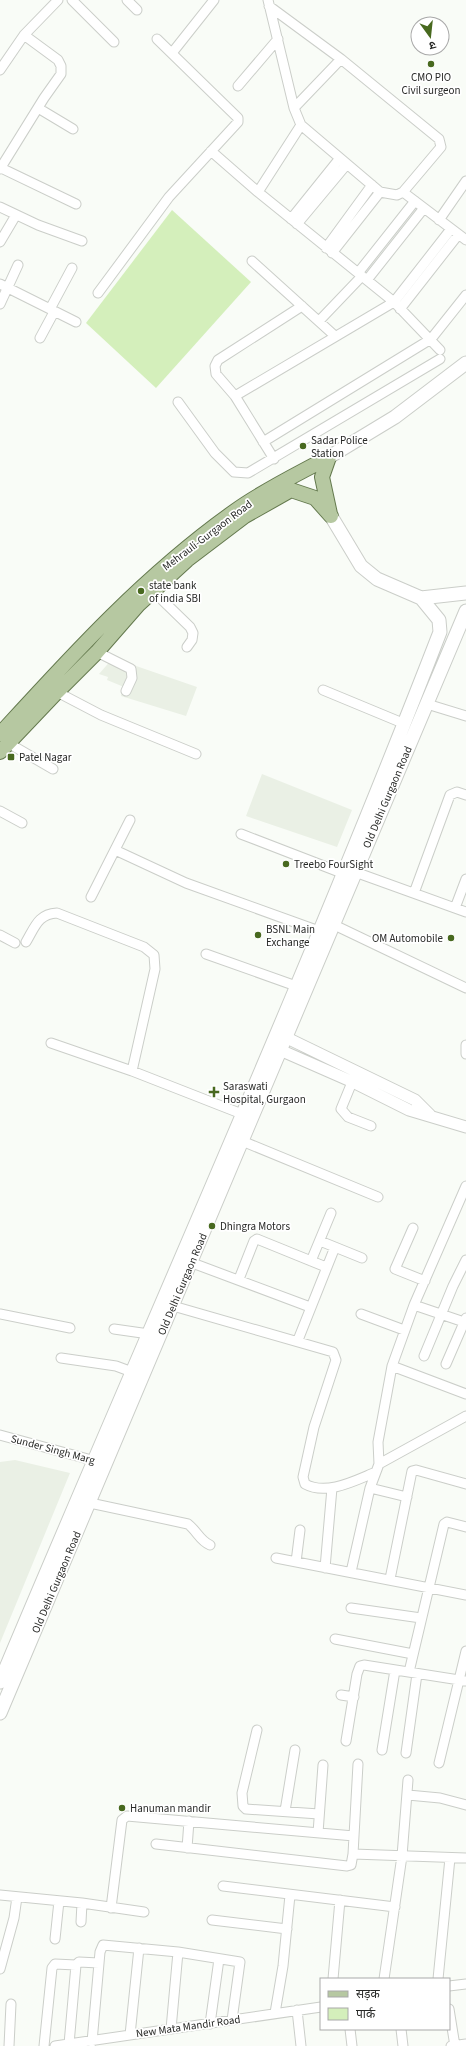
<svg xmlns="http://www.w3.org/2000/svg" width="466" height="2046" font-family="'Source Sans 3','Noto Sans Devanagari',sans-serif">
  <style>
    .built { fill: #eaf0e5 }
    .green { fill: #d4efbb }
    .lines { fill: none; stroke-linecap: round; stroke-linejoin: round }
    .minor-casing { stroke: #cbcec9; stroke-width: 11 }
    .tertiary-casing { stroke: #cbcec9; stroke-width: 13 }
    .secondary-casing { stroke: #cbcec9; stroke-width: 15 }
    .primary-casing { stroke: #64794e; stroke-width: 16 }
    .minor { stroke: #fff; stroke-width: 9 }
    .tertiary { stroke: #fff; stroke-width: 11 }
    .secondary { stroke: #fff; stroke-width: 13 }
    .primary { stroke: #b6c8a1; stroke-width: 14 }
    .poi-dot { fill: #48691f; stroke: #fff; stroke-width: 1.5 }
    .labels { text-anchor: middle; stroke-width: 3.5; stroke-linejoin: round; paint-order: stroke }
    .poi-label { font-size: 11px; fill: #282927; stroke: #fff; text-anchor: start }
    .street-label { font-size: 11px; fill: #282927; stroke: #fff }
  </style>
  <rect width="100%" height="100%" fill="#f9fcf7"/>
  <path class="built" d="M113 658 197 687 186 716 121 696 124 687 107 680 108 677 99 674Z
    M262 774 352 810 337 847 246 816Z
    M15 1460 70 1473 0 1643V1462Z"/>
  <path class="green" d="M172 210 251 282 156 388 86 323Z"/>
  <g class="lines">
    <g class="minor-casing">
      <path id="minor" d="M72 0 114 42
        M127 0 137 10
        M268 0 294 108 301 125 380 192 397 195 403 192 466 240
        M269 6 341 59 439 139 441 147 403 192
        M172 53 214 0
        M0 70 24 35
        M238 86 278 39
        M38 108 73 129
        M294 108 341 59
        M211 151 258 192 394 302 440 350
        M1 168 76 204
        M0 169 44 98 61 74V66L58 60 24 35 58 0
        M258 192 301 125
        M0 207 38 225 82 241
        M291 219 340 158
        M439 220 466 181
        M297 224 347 164
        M0 242 16 215
        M326 248 372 185
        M332 253 380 192
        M252 261 335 336
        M358 273 415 201
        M367 280 424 208
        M0 284 76 322
        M98 293 169 197 238 122V118L157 39
        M0 304 18 265
        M50 309 72 268
        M400 309 458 235
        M319 321 362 276
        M40 338 54 312
        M235 396 394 302 451 229
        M178 402 215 453 234 472 248 473 440 359
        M263 442 431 339 466 295
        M274 459 235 396 216 374 215 366 218 360 302 306
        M153 591 190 627 193 633 192 640 187 647
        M97 652 131 669 132 678 126 691
        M323 690 405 724
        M57 692 101 715 196 754
        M427 704 466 716
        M8 743 53 769
        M0 811 22 823
        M241 834 342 873
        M115 850 186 883 319 931
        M355 872 466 912
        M414 893 450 795 457 792 466 795
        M91 897 130 820
        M455 908 466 879
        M328 922 466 988
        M0 935 15 943
        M26 942C35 927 38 914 57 913L144 947 154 955 155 969 132 1071
        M206 954 296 986
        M51 1043 132 1071 242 1114
        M466 1045V1054
        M355 1075 341 1109 348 1117 371 1126
        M242 1141 378 1197
        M413 1228 395 1269 425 1281
        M320 1241 362 1258
        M187 1261 310 1307
        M311 1261 331 1213
        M239 1279 254 1241 257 1239 326 1267
        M414 1305 464 1322
        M173 1306 333 1352 336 1360 314 1427 303 1477 305 1484C327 1496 356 1480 376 1472
        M0 1314 70 1328
        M361 1314 404 1330
        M114 1329 149 1334
        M298 1340 335 1247
        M424 1356 453 1286 466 1260
        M61 1358 116 1366 132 1372
        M446 1364 466 1318
        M392 1366 466 1394
        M0 1435 99 1462
        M379 1464 466 1416
        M370 1488 407 1497
        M90 1503 188 1524C197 1531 200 1541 210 1545
        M276 1558 466 1595
        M296 1562 300 1530
        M325 1568 332 1488
        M351 1572 370 1488 379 1464 378 1442 392 1366 414 1305 466 1186
        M390 1579 412 1471 416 1470 466 1484
        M351 1608 421 1618
        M335 1639 413 1654
        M409 1672 444 1524 447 1522 466 1527
        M341 1695 354 1697
        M257 1730 242 1793 243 1806 246 1809 319 1814
        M346 1741 357 1674 360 1666 364 1665 466 1681
        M382 1750 395 1670
        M406 1753 417 1674
        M439 1763 466 1651
        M408 1795 440 1798 466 1805
        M285 1811 295 1750
        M318 1833 323 1765
        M156 1844 347 1866 351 1865 353 1854 358 1764
        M187 1848 189 1821
        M353 1854 466 1858
        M223 1886 395 1907
        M0 1895 82 1903 144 1912
        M111 1908 122 1820 127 1816 354 1836
        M212 1920 287 1929
        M81 1922 82 1903
        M55 1939 59 1901
        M0 1969 14 1918 17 1897
        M333 1979 340 1900
        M384 1979 402 1856 408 1780
        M438 1979 450 1858
        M449 1986 466 1984
        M449 2009 455 2046
        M297 2010 301 2046
        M275 2013 283 1966 290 1895
        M210 2024 219 1959
        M171 2029 178 1952
        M350 2029 352 2046
        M401 2029 403 2046
        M130 2035 139 1948
        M92 2042 100 1952 103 1945 178 1952 240 1962 232 2020
        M69 2044 76 1965 79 1962 99 1963
        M9 2046 11 2004
        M44 2046 52 1968 55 1964 76 1965
        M55 2046 321 2007
        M451 2046 466 2044"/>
    </g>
    <g class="tertiary-casing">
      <path id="tertiary" d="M285 1037 415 1100 430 1115
        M280 1050 353 1082 409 1110 466 1127"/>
    </g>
    <g class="secondary-casing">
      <path id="secondary" d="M329 457 395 417 466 363
        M331 516 361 566 377 579 421 598 466 593
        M0 1682C147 1332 303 986 440 632L439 620 421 598
        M0 1713 466 611"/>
    </g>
    <g class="primary-casing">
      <path id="primary" d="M329 457 322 477 330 514
        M0 734C73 654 146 574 235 511 264 490 298 474 329 457
        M0 752 57 692 97 652 139 604 187 560 245 516 291 490 315 498 331 516"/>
    </g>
    <use href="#minor" class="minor"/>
    <use href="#tertiary" class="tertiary"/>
    <use href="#secondary" class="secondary"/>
    <use href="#primary" class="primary"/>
  </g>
  <g class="poi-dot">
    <circle cx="431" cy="64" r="4"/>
    <circle cx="303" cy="446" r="4"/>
    <circle cx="141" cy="591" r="4"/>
    <rect x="7" y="753" width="8" height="8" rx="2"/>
    <circle cx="286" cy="864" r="4"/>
    <circle cx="258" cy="935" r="4"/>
    <circle cx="451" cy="938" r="4"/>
    <path d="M212 1086h4v4h4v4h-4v4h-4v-4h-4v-4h4z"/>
    <circle cx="212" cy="1226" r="4"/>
    <circle cx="122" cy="1808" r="4"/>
  </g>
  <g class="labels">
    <g class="poi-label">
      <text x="431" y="81" text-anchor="middle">CMO PIO<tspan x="431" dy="13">Civil surgeon</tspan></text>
      <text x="311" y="444">Sadar Police<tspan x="311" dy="13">Station</tspan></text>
      <text x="149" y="589">state bank<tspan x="149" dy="13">of india SBI</tspan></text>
      <text x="19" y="761">Patel Nagar</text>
      <text x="294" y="868">Treebo FourSight</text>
      <text x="266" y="933">BSNL Main<tspan x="266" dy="13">Exchange</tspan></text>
      <text x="443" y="942" text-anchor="end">OM Automobile</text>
      <text x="223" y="1090">Saraswati<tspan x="223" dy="13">Hospital, Gurgaon</tspan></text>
      <text x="220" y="1230">Dhingra Motors</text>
      <text x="130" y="1812">Hanuman mandir</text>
    </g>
    <g class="street-label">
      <text transform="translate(207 535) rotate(-37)" y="4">Mehrauli-Gurgaon Road</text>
      <text transform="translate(387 797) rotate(-67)" y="4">Old Delhi Gurgaon Road</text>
      <text transform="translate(182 1284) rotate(-67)" y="4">Old Delhi Gurgaon Road</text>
      <text transform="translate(53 1449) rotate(15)" y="4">Sunder Singh Marg</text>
      <text transform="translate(56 1582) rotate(-67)" y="4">Old Delhi Gurgaon Road</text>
      <text transform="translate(188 2026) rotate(-8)" y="4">New Mata Mandir Road</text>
    </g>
  </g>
  <rect x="320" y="1978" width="130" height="52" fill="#ffffff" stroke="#a9a9a9"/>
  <rect x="328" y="1991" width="20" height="6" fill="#b6c8a1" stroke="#a9a9a9"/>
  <text x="356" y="1998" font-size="12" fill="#282927">सड़क</text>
  <rect x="328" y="2008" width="20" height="12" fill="#d4efbb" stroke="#a9a9a9"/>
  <text x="356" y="2018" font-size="12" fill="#282927">पार्क</text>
  <g transform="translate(430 36) rotate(165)"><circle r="19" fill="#ffffff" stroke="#a9a9a9"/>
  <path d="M0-3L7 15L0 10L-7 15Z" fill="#48691f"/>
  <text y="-6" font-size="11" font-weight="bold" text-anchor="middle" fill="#282927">उ</text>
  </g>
</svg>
